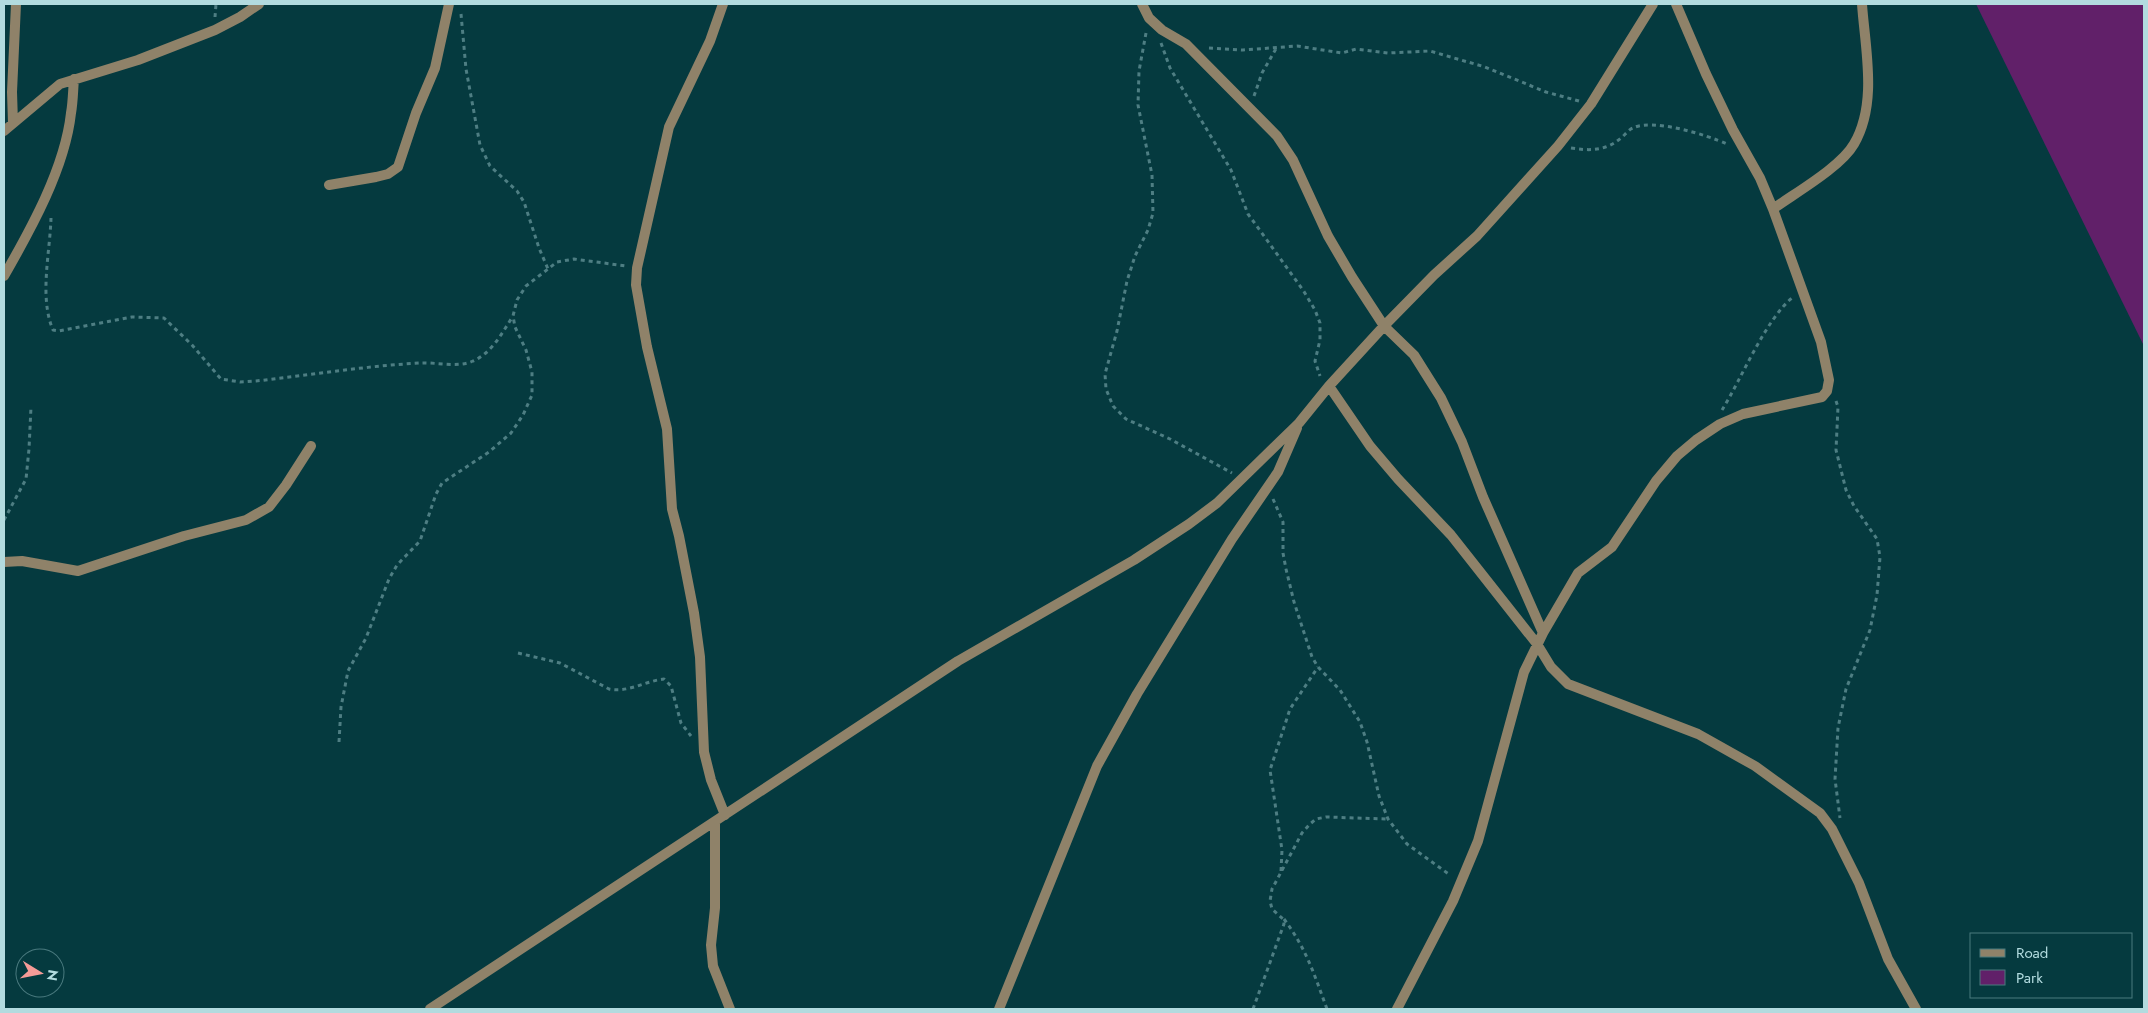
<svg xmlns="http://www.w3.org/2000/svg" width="2148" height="1013" font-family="Jost,sans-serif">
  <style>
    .green { fill: #612069 }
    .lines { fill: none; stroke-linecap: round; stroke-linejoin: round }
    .path { stroke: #4e7e83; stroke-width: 3; stroke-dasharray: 4 4; stroke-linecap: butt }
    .minor { stroke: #8f8269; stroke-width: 10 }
  </style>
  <rect width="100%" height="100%" fill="#053a3f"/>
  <path class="green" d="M1976 4H2144V346Z"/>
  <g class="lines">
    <path class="path" d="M461 14 466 69 480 145 490 166 517 191 524 202 539 248 548 269
      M215 17 216 4
      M1146 33 1139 71 1138 105 1152 175 1153 213 1148 230 1135 256 1127 281 1117 331 1105 374 1106 389 1113 406 1126 419 1170 439 1232 473
      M1161 43 1170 68 1231 170 1248 214 1303 290 1315 310 1320 323V340L1315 361 1320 376
      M1209 48 1243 50 1297 46 1342 53 1356 49 1388 53 1430 51 1485 67 1546 92 1579 101
      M1254 96 1262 73 1277 47
      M1571 148C1590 151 1606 151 1621 138 1625 135 1628 130 1633 128 1653 118 1707 135 1727 144
      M51 218C50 253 39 297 53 330L59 331 132 317 164 318 192 345 221 379 240 382 256 381C310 375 365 366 420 363 436 362 458 368 473 361 492 353 502 333 513 316
      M1836 401 1838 407 1836 450 1846 490 1854 506 1877 539 1880 557 1877 595 1870 630 1846 689 1838 728 1835 779 1840 818
      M1722 410C1742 378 1765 320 1793 297
      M1273 499 1283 522V553L1286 569 1294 602 1312 657 1318 667 1340 690 1360 722 1367 742 1379 796 1388 819 1407 844 1450 875
      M4 520 26 479 29 449 31 407
      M518 653 560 663 609 689C628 693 645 681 664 679L671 686 681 723 691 736
      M339 742 341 707 348 671 366 638 389 579 397 565 420 541 436 494 442 483 489 452 511 433 523 415 532 395V372L526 350 515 327 513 316 517 300 526 286 557 262 574 259 626 266
      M1281 871 1282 850 1270 770 1290 709 1318 667
      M1284 919C1307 950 1314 974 1327 1009
      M1253 1009 1284 924 1283 919 1272 909 1270 901 1272 889 1302 833 1310 824 1316 819 1326 817 1388 819"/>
    <path class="minor" d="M723 4 710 41 669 127 637 268 636 285 647 347 667 429 672 509 679 536 694 613 700 657 704 752 711 780 725 815
      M1142 4 1149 18 1162 30 1186 44 1277 136 1293 160 1328 236 1352 277 1384 326 1414 355 1441 398 1462 442 1483 497 1543 633
      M13 123 12 92 16 4
      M4 131 60 84 138 60 215 30 240 17 259 4
      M329 185 376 177 388 174 398 167 416 113 435 68 449 4
      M1773 209C1795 193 1841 167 1854 144 1878 103 1865 48 1862 4
      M4 276C31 229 65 168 71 113 73 102 73 90 74 79
      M1329 386 1370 446 1398 479 1451 535 1537 644 1551 667 1568 684 1698 734 1755 766 1820 813 1832 829 1859 883 1888 959 1916 1009
      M4 562 22 561 78 571 184 536 246 520 269 507 286 485 311 446
      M715 822V908L711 945 713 966 730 1009
      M430 1009 958 661 1134 560 1189 524 1217 503 1299 423 1329 386 1384 326 1434 275 1477 236 1558 146 1591 104 1653 4
      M999 1009 1097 766 1137 694 1232 539 1278 472 1297 428
      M1397 1009 1453 901 1478 841 1524 672 1543 633 1578 573 1612 547 1656 481 1677 456 1696 440 1720 424 1743 414 1822 397 1827 391 1829 380 1821 342 1773 209 1760 178 1733 130 1706 74 1676 4"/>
  </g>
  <rect width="2148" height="1013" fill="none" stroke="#b2dbdf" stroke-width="10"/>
  <rect x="1970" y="933" width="162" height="65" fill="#053a3f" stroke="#4a7a7f"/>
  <rect x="1980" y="949" width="25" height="8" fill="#8f8269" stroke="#4a7a7f"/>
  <text x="2016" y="958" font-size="15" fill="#b2dbdf">Road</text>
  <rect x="1980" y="970" width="25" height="15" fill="#612069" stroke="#4a7a7f"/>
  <text x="2016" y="983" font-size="15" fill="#b2dbdf">Park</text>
  <g transform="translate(40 973) rotate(100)"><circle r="24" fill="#053a3f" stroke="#4a7a7f"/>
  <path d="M0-4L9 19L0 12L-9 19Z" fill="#f59b97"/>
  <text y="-8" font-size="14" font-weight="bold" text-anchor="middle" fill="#b2dbdf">N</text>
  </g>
</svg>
